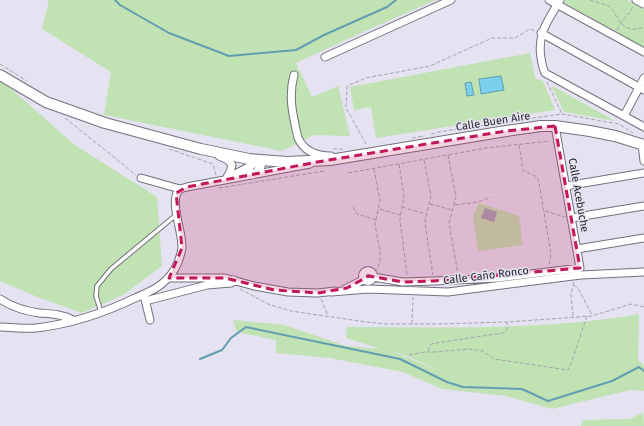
<svg xmlns="http://www.w3.org/2000/svg" width="644" height="426" font-family="'Fira Sans',sans-serif">
  <style>
    .green { fill: #c1e2b2; fill-rule: evenodd }
    .water { fill: #7bd0eb; stroke: #629db2 }
    .lines { fill: none; stroke-linecap: round; stroke-linejoin: round }
    .stream { stroke: #629db2; stroke-width: 2 }
    .building { fill: #a9a7b4 }
    .lane-casing { stroke: #73717e; stroke-width: 5.5 }
    .street-casing { stroke: #73717e; stroke-width: 9 }
    .secondary-casing { stroke: #73717e; stroke-width: 12 }
    .path { stroke: #a6a4b0; stroke-width: 1; stroke-dasharray: 4 2; stroke-linecap: butt }
    .lane { stroke: #fff; stroke-width: 3.5 }
    .street { stroke: #fff; stroke-width: 7 }
    .secondary { stroke: #fff; stroke-width: 10 }
    .marked { fill: #c2185b; fill-opacity: 0.2; stroke: #c2185b; stroke-width: 3; stroke-dasharray: 8 5; stroke-linejoin: round }
    .labels { text-anchor: middle; stroke-width: 3; stroke-linejoin: round; paint-order: stroke }
    .street-label { font-size: 11px; fill: #27272c; stroke: #e5e2f1 }
  </style>
  <rect width="100%" height="100%" fill="#e5e2f1"/>
  <path class="green" d="M49 0H436L372 28 296 63 312 97 338 86 350 136 314 135 282 151 104 115 111 72 42 29Z
    M566 0H627L644 9V48L564 3Z
    M530 53 535 78 543 81 555 110 376 138 371 107 354 110 350 87Z
    M0 79 75 145 157 197 162 266 123 295 82 313 40 298 0 281Z
    M551 85 615 121 564 112Z
    M479 203 519 216 523 245 478 251 473 216Z
    M639 314 638 360 644 365V391L630 390 552 409 506 396 442 389 403 372 330 358 276 353V340L237 332 233 320 284 325 346 346 381 349 346 338 347 327C444 327 542 331 639 314ZM390 351 404 355 446 373Z
    M643 412 644 426H581L583 420 630 419Z"/>
  <path class="water" d="M501 76 504 90 481 94 479 79Z
    M471 82 474 95 467 96 465 83Z"/>
  <g class="lines">
    <path class="stream" d="M115 0 120 5 169 33 229 56 296 50 324 35 387 7 396 0
      M200 359 222 350 231 338 246 327 400 359 447 382 463 387 522 389 548 401 612 381 639 367 644 371"/>
  </g>
  <path class="building" d="M485 208 497 212 494 222 481 218Z"/>
  <g class="lines">
    <g class="lane-casing">
      <path id="lane" d="M101 312 96 296 97 286 111 269 176 215"/>
    </g>
    <g class="street-casing">
      <path id="street" d="M549 0 644 52
        M560 0C548 21 537 33 541 58 542 64 543 69 545 73L644 127
        M636 0 644 4
        M541 33 644 90
        M325 57 451 0
        M294 75C288 97 293 116 298 138 304 151 316 156 331 156
        M624 116 644 78
        M642 144 644 161
        M219 156 228 160 232 165 230 172 227 177
        M231 176 262 160 261 167 253 175 250 171 249 166
        M141 178 180 189 187 187 310 164
        M566 186 644 173
        M571 218 644 206
        M577 249 644 238
        M362.5 276a5.5 5.5 0 1 1 11 0a5.5 5.5 0 1 1-11 0Z
        M373 277 403 282 434 281 498 278 580 268 555 126
        M169 278H225L254 286 288 292 318 293 335 291
        M345 289 363 280
        M331 292 368 289 448 292 581 275 644 272
        M144 295 150 320
        M0 299C12 307 25 311 39 313 51 314 62 314 73 320
        M149 300 207 285 231 283 234 280
        M0 327C12 327 24 329 36 328 71 324 104 313 135 298 146 293 158 289 166 280 175 272 180 259 182 248 183 232 168 199 180 189"/>
    </g>
    <g class="secondary-casing">
      <path id="secondary" d="M0 75 46 102 105 123 201 149 249 159 287 162 330 160 506 131 541 126H555L590 131 615 136 644 145"/>
    </g>
    <path class="path" d="M590 0 609 6C617 13 619 27 631 29 635 30 640 28 644 28
      M617 30C621 20 629 15 633 7
      M0 64 27 81
      M547 82 562 114
      M65 118 136 175
      M526 119 562 114 619 124 633 133
      M438 133V132L499 123
      M431 134 437 133
      M412 138 423 136 424 137
      M366 144 346 108 347 86 366 78 430 66 492 38H515L530 29 535 31
      M519 145 523 170 537 177 539 183 551 254 549 266
      M169 149 213 164 216 175
      M333 149H343
      M448 155 456 197 449 223 458 274
      M424 160 431 196 425 221 426 230 433 275
      M399 164 404 196 400 219 407 275
      M374 169 380 201 375 224 380 252V261L377 271
      M348 173 486 148 550 141
      M219 188 324 171V169
      M430 204 452 210
      M455 205 478 202 491 197
      M353 207 357 214 376 220
      M402 207 426 214
      M380 209 400 215
      M545 211 565 217
      M574 285 579 290 592 315
      M240 289 268 304 291 311 366 322 386 324H438L507 322 592 316 631 304 644 307
      M321 299 328 316
      M573 316 571 294 574 282
      M412 324 413 297
      M428 351 431 344 436 343 503 333 507 329V322
      M409 355 424 352H434L470 349 483 351 494 359 568 370C571 366 584 324 587 316"/>
    <use href="#lane" class="lane"/>
    <use href="#street" class="street"/>
    <use href="#secondary" class="secondary"/>
  </g>
  <path class="marked" d="M555 126 580 268 434 281 403 282 369 276 347 288 318 293 274 290 225 278H169L182 248 176 193 187 187 317 162 506 131Z"/>
  <g class="labels">
    <g class="street-label">
      <text transform="translate(493 121) rotate(-9)" y="4">Calle Buen Aire</text>
      <text transform="translate(579 195) rotate(80)" y="4">Calle Acebuche</text>
      <text transform="translate(486 275) rotate(-7)" y="4">Calle Caño Ronco</text>
    </g>
  </g>
</svg>
